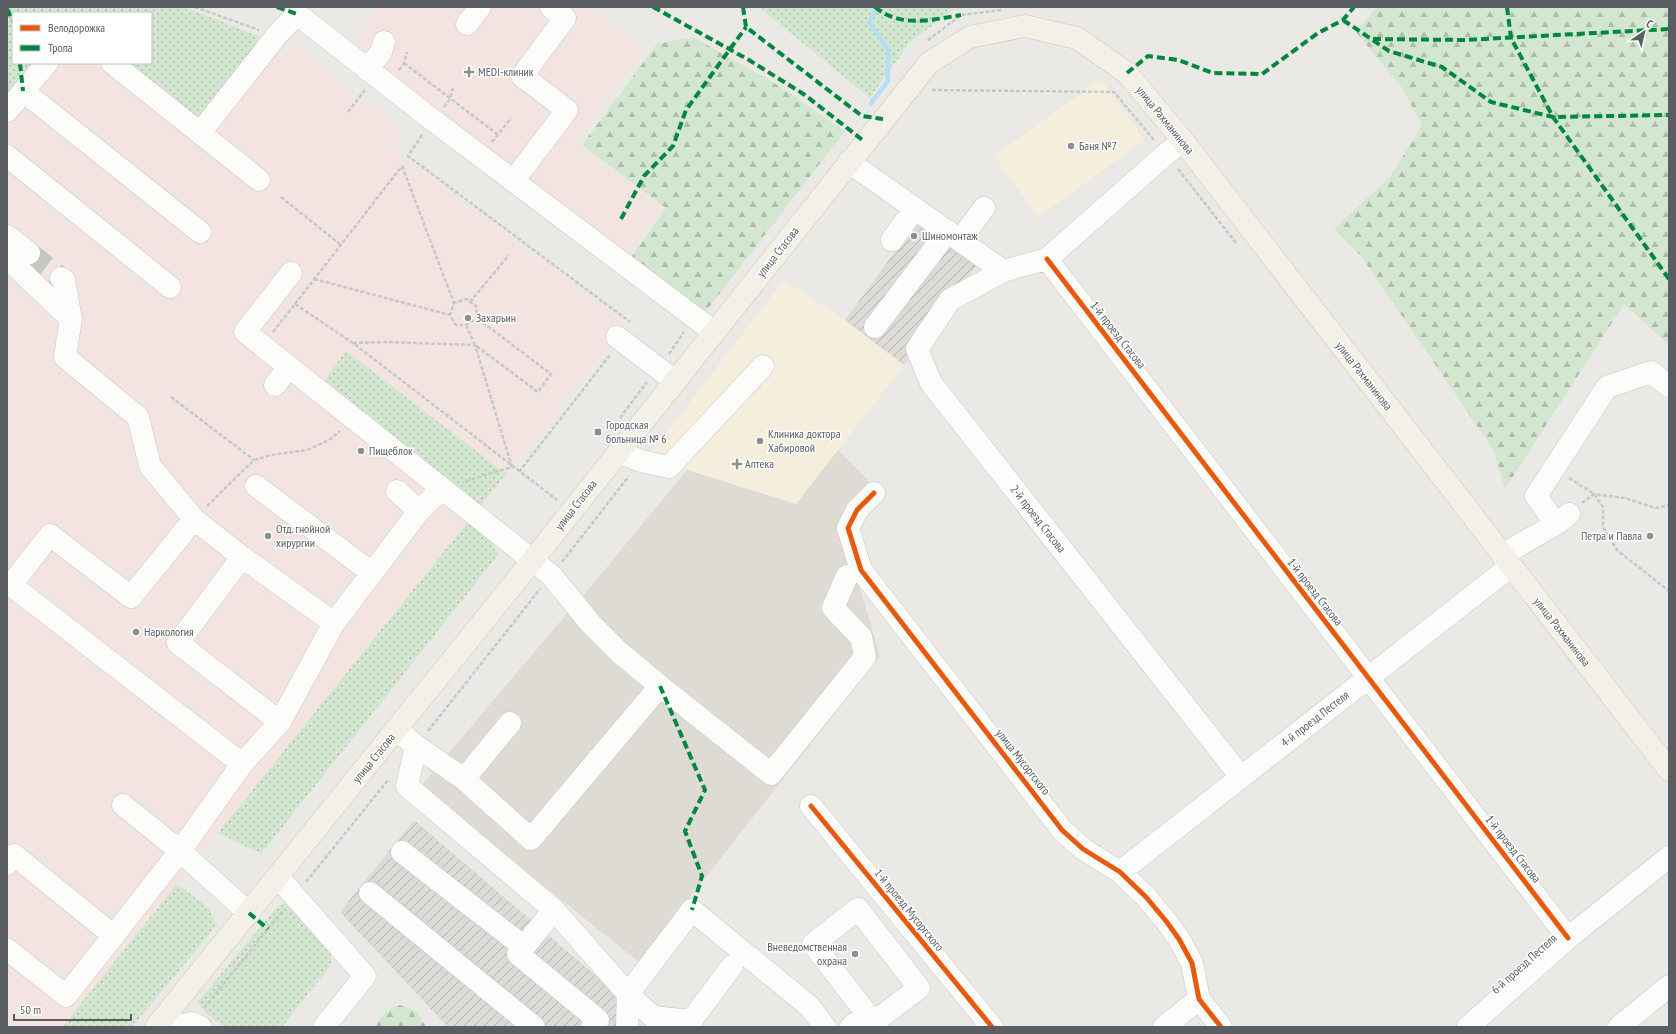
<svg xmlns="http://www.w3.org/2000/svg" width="1676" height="1034" font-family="'PT Sans Narrow',sans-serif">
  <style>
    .commercial { fill: #f5eedd }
    .industrial { fill: url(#industrial-furrows) }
    .education { fill: #dedbd4 }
    .medical { fill: #f3e4e1; fill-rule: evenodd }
    .grass { fill: url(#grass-dots) }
    .forest { fill: url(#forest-firs) }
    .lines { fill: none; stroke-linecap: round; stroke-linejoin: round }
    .stream { stroke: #b6def7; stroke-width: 4.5 }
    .minor-tunnel { stroke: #c6c6c4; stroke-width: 22; stroke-dasharray: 22 11; stroke-linecap: butt }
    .minor-casing { stroke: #c5c6c5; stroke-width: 23 }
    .major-casing { stroke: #d2c9b2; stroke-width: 23 }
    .path { stroke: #c4cac7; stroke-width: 2.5; stroke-dasharray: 4 2; stroke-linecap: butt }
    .minor { stroke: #fcfcfb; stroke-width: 22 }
    .major { stroke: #f2f0e7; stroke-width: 22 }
    .quiet { stroke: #00873e; stroke-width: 4; stroke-dasharray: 8 4; stroke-linecap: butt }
    .cycleway-casing { stroke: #fff; stroke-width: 8 }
    .cycleway { stroke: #e8590c; stroke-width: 5 }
    .poi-dot { fill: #8c8f90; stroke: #fff; stroke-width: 1.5 }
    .labels { text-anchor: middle; stroke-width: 3; stroke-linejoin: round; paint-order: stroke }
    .poi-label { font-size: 12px; fill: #5a5e63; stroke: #fff; text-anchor: start }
    .street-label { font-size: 12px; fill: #5a5e63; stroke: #fff }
  </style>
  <defs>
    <pattern id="industrial-furrows" width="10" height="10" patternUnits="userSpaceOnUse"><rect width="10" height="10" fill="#dbdad6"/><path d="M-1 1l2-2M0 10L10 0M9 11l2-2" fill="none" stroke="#b5b4b1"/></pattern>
    <pattern id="grass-dots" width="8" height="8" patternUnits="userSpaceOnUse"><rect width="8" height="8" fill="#d3e7d0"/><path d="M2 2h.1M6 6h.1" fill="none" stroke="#aebeac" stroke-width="1.8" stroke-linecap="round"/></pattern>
    <pattern id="forest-firs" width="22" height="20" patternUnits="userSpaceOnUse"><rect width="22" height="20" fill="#d3e7d0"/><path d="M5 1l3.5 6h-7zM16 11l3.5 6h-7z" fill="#aebeac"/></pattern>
  </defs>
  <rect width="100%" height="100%" fill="#eae9e5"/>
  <path class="commercial" d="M1101 79 1145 140 1038 217 994 156Z
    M784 280 845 320 904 365 796 505 687 470 651 453Z"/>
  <path class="industrial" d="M925 211 985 254 904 365 845 320Z
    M414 820 616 993 624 1027H448L340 912Z"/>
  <path class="education" d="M838 450 873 485 840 522 880 656 639 962 420 787 570 610 598 617 583 596 687 470 796 504Z"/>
  <path class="medical" d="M26 7H162L267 48 283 59 294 45 403 131 391 147 627 324 62 1027H7V14ZM13 13H151V63H13Z
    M379 7H589L645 50 575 143 661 208 625 255 350 45Z"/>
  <path class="grass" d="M7 7H185L268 40 199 118 188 116 121 63H151V13H13V63H38L7 100Z
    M763 7H991L954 9 910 42 870 98 761 9Z
    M346 351 506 474 480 506 321 385Z
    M467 523C484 532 492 536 498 555L261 854 218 833Z
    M177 884 208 907 217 925 132 1027H62Z
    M286 903 293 906 331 948V965L282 1027H225L206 1013 198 1002 276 908Z"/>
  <path class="forest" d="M1377 7H1669V345L1624 304 1505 489 1493 449 1361 256 1334 229 1390 177 1422 125 1402 88 1356 32Z
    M693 37 781 87 845 131 706 311 632 256 666 208 582 145 657 44Z
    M400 1005 416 1011 426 1027H376C381 1015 388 1008 400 1005Z"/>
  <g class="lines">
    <path class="stream" d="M871 103 888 81V49L869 22 878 7"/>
    <path class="minor-tunnel" d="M29 253 61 278"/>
    <g class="minor-casing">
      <path id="minor" d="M467 24 480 7
        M112 63 259 180
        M367 70 381 52 384 42
        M23 91 200 232
        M7 111 47 63
        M200 133 277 35 297 14 434 121 714 332
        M7 156 170 287
        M849 162 1003 271 1047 259 1166 154 1183 141
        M513 181 567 110 522 76 565 18 551 7
        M7 236 29 253
        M892 240 915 208
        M960 240 984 208
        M7 258 71 319 65 357 138 417 150 466 194 519 242 557 334 623
        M1047 259 1568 938
        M1003 271 950 300 917 349 931 383 1241 777
        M291 273 245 332 551 575 591 624 619 652 660 686 531 839 464 779 416 746 397 730
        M61 278 64 280 71 319
        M875 327 948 231
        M617 337 675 381
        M275 385 289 367
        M618 452 641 461 669 467 763 366
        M256 486 372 573
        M397 491 419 511
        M874 493 857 510 848 528 861 570 1062 830 1083 849 1120 872 1146 897 1166 921 1179 939 1192 963 1199 999 1221 1027
        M194 519 131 597 50 535 11 585 242 764
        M1556 524 1536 496 1607 387 1651 372 1669 386
        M1502 555 1556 524 1569 514
        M242 557 178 643 280 722
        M660 686 771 774 865 657 861 637 833 608 847 576
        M416 746 407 786 554 910 628 994 627 1027
        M464 779 510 723
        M811 806 992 1027
        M402 852 524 947
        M7 864 14 855 114 936
        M1120 872 1511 566
        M278 877 365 976 324 1027
        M370 893 534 1027
        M554 910 518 954 598 1020 592 1027
        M249 913 180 851 242 764 280 722 334 623 419 511 442 489
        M7 949 66 996 180 851 123 805
        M732 966 691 1021 653 1017 628 994 692 910 810 1007 825 1027
        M175 1027 192 1023 201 1027
        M851 1027 867 1014 813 944 858 909 919 988 874 1022 867 1014
        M1164 1027 1199 999
        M1468 1027 1568 938 1669 857
        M1619 1027 1669 986"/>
    </g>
    <g class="major-casing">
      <path id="major" d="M156 1027 532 561 929 63 970 37 1025 26 1077 38 1127 73 1183 141 1669 770"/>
    </g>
    <path class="path" d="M195 7 259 30
      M928 40 961 15 1001 10
      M404 63 497 134
      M399 70 404 63 407 52
      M932 90 1114 92 1154 140
      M444 107 450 99 453 88
      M348 112 365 90
      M422 135 408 156 630 322
      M492 142 511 118
      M402 166 454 303 450 315 456 325H466L477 318 476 306 466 299 454 303
      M1178 169 1236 243
      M281 197 341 245
      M314 279 450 315
      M470 302 509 255
      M295 304 402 166
      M466 325 475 345 538 392 551 374 477 318
      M273 332 295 304 353 343 557 500
      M353 343 387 342 475 345 512 467 463 482
      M669 354 684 332
      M171 397 254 460
      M620 418 647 382
      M519 472 610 355
      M1569 478 1594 494 1603 507V527L1617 550 1669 591
      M1582 503 1594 494 1625 498 1655 508 1669 505
      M207 506 254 460 271 455 307 450 329 440 340 431
      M562 562 629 476
      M428 731 540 589
      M306 882 388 780
      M204 1008 284 909"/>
    <use href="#minor" class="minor"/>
    <use href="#major" class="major"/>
    <path class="quiet" d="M277 7 297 14
      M653 7 749 60 805 95 865 142
      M743 7 746 27 862 116 883 119
      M875 7C900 28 931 20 961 15
      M1507 7 1511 38 1553 117 1669 279
      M7 9 13 21
      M1343 20 1389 51 1442 67 1491 102 1553 117 1669 115
      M1373 39 1465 40 1669 29
      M20 63 23 91
      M1127 73 1148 56 1178 60 1213 73 1262 74 1318 33 1343 20 1354 7
      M621 219 644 176 673 146 686 110 746 27
      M660 686 705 790 685 831 702 876 692 910
      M249 913 268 929"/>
    <g class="cycleway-casing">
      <path id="cycleway" d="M1047 259 1568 938
        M874 493 857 510 848 528 861 570 1062 830 1083 849 1120 872 1146 897 1166 921 1179 939 1192 963 1199 999 1221 1027
        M811 806 992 1027"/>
    </g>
    <use href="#cycleway" class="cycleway"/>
  </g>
  <g class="poi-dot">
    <path d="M467 66h4v4h4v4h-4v4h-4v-4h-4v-4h4z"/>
    <circle cx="1071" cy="146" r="4"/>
    <circle cx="914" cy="236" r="4"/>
    <circle cx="468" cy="318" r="4"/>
    <rect x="594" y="428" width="8" height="8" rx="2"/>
    <circle cx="760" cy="441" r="4"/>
    <circle cx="361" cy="451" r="4"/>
    <path d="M735 458h4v4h4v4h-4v4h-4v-4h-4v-4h4z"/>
    <circle cx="268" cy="536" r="4"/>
    <circle cx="1650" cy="536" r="4"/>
    <circle cx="136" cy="632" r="4"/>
    <circle cx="855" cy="954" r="4"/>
  </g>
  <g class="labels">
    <g class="poi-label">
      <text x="478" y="76">MEDI-клиник</text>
      <text x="1079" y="150">Баня №7</text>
      <text x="922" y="240">Шиномонтаж</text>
      <text x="476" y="322">Захарьин</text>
      <text x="606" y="429">Городская<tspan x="606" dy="14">больница № 6</tspan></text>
      <text x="768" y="438">Клиника доктора<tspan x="768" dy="14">Хабировой</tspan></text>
      <text x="369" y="455">Пищеблок</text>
      <text x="745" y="468">Аптека</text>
      <text x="276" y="533">Отд. гнойной<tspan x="276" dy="14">хирургии</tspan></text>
      <text x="1642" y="540" text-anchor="end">Петра и Павла</text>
      <text x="144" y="636">Наркология</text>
      <text x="847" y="951" text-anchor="end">Вневедомственная<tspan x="847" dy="14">охрана</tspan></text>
    </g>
    <g class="street-label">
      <text transform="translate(1165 120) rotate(51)" y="4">улица Рахманинова</text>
      <text transform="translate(778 252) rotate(-52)" y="4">улица Стасова</text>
      <text transform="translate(1118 335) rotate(52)" y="4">1-й проезд Стасова</text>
      <text transform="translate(1364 376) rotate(52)" y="4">улица Рахманинова</text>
      <text transform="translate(576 505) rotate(-52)" y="4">улица Стасова</text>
      <text transform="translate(1038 519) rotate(52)" y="4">2-й проезд Стасова</text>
      <text transform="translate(1315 592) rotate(52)" y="4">1-й проезд Стасова</text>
      <text transform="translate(1562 632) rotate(52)" y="4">улица Рахманинова</text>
      <text transform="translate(1315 719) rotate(-38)" y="4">4-й проезд Пестеля</text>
      <text transform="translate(374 758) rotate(-51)" y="4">улица Стасова</text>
      <text transform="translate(1023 762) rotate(52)" y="4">улица Мусоргского</text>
      <text transform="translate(1513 849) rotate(52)" y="4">1-й проезд Стасова</text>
      <text transform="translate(909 910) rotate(51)" y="4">1-й проезд Мусоргского</text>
      <text transform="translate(1524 964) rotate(-42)" y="4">6-й проезд Пестеля</text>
    </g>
  </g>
  <rect width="1676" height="1034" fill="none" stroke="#5a5e63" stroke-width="16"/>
  <rect x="12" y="12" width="140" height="52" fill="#ffffff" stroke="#bdbfc1"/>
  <rect x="20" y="25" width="20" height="6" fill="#e8590c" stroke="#bdbfc1"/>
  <text x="48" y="32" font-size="12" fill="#5a5e63">Велодорожка</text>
  <rect x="20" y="45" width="20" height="6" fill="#00873e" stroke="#bdbfc1"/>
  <text x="48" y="52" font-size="12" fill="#5a5e63">Тропа</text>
  <g transform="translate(1644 32) rotate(34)" stroke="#ffffff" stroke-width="3" paint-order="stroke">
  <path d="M0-3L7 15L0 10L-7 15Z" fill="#5a5e63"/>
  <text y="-6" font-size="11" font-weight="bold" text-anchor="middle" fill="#5a5e63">С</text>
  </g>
  <path d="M14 1014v6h117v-6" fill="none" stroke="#5a5e63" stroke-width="2"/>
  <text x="20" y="1014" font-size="12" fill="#5a5e63" stroke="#ffffff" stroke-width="3" paint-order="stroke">50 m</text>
</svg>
